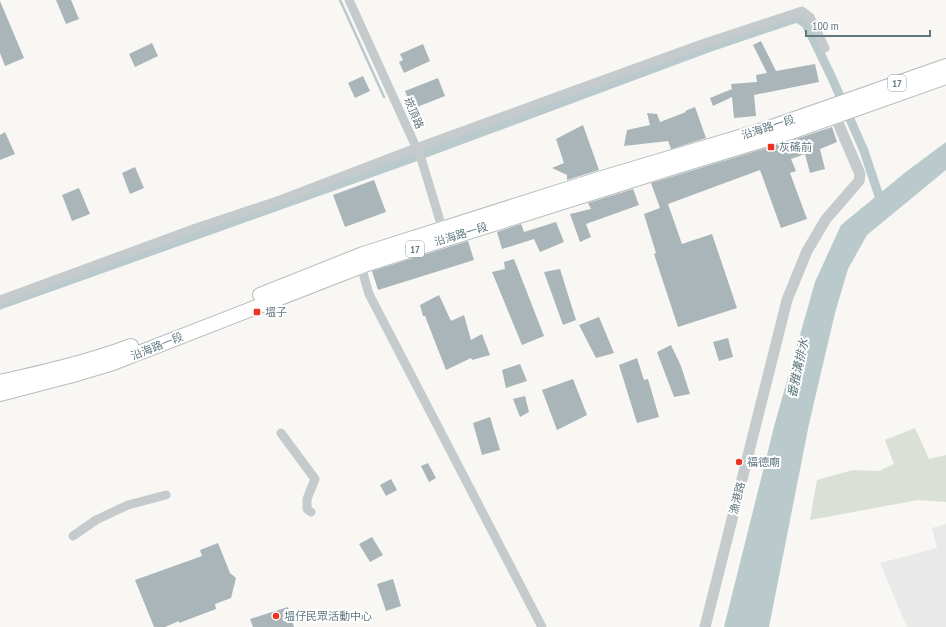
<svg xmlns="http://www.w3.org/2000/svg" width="946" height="627" font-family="'PT Sans Narrow','Noto Sans TC',sans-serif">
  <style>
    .built { fill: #e8e9e8 }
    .green { fill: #dae0d5 }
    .water { fill: #bacacc }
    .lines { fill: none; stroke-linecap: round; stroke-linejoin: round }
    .stream { stroke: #bacacc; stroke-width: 2.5 }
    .canal { stroke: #bacacc; stroke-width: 9 }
    .building { fill: #a9b5b8 }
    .primary-casing { stroke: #b6bcbe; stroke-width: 16 }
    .minor { stroke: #c5cacc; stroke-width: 9 }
    .tertiary { stroke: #c5cacc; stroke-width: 11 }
    .primary { stroke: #fff; stroke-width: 14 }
    .poi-dot { fill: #eb3421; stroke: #fff; stroke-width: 1.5 }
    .labels { text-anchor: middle; stroke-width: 4; stroke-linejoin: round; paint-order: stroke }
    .shield { fill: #fff; stroke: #90a0a7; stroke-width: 1 }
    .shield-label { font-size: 10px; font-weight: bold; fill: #617881 }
    .street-label { font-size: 11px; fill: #617881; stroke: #fff }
    .poi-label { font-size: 11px; fill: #617881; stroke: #fff; text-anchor: start }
    .water-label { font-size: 12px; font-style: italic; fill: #5c787c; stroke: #fff }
  </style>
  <rect width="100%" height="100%" fill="#f8f7f4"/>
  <path class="built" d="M946 524V627H907L880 563 937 548 932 528Z"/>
  <path class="green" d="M915 428 929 459 946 455V502L918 500 810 520 817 480 853 470 879 471 894 464 885 440Z"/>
  <path class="water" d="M946 142V170L867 235 848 269 835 313 809 424 769 627H724L775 423 815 282 841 225 907 171Z"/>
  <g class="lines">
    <path class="stream" d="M340 0 384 97"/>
    <path class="canal" d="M0 305 404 161 708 48 797 18 806 24 832 78 864 151 882 205"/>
  </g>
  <path class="building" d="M56 0H71L79 19 66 24Z
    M0 1 24 58 5 66 0 53Z
    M761 41 776 71 815 64 819 82 754 95 756 116 734 118 732 97 713 106 710 98 732 89 731 84 757 82 756 75 767 73 753 45Z
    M152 43 158 56 135 67 129 54Z
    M423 44 430 61 404 73 399 62 403 60 400 54Z
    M363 76 370 91 355 98 348 83Z
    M438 78 445 96 412 109 405 91Z
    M695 107 706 138 671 149 668 141 624 146 627 130 650 125 647 113 657 114 660 122 686 112 685 111Z
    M583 125 599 170 567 180V175L552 168 564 163 556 139Z
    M832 127 837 142 820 149 825 169 810 173 805 154 791 159 796 171 790 173 807 219 781 228 760 170 668 204 682 244 712 234 737 308 678 327 654 254 656 253 644 214 660 208 651 183 796 139Z
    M5 132 15 154 0 160V135Z
    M135 167 144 188 130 194 122 173Z
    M374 180 386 212 345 227 333 195Z
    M79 188 90 214 72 221 62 195Z
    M633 189 639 205 586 224 591 237 580 242 570 214 591 209 588 203Z
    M556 222 564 242 540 252 534 239 502 249 497 232 521 224 524 232Z
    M468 241 474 260 378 290 372 271Z
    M514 259 544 336 522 345 492 272 505 269 504 262Z
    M560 269 576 320 563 325 544 272Z
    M439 295 451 321 464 315 471 340 482 334 490 355 472 360 471 358 446 370 425 316H423L420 305Z
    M599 317 614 353 596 358 579 325Z
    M728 338 733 357 719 361 713 342Z
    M671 345 681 366 690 394 674 397 657 352Z
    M637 358 644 380 648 379 659 417 637 423 619 365Z
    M520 364 527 381 506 388 502 370Z
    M573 379 587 415 557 430 542 390Z
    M525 396 529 412 520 417 513 399Z
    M490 417 500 450 482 455 473 423Z
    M428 463 436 478 429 482 421 466Z
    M391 479 397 490 386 496 380 485Z
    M372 537 383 555 370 562 359 544Z
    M218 543 230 573 236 578 231 598 215 604 216 609 179 623V621L165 627H154L135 580 202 556 200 550Z
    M393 579 401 606 386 611 377 584Z
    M288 607 294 627H253L250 619Z"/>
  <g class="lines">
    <g class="primary-casing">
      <path id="primary" d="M260 295 363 254 602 178 763 130 946 66
        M0 382C44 372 88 362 131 346
        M0 394 73 375 113 363 367 264 671 168 794 131 946 77"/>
    </g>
    <path class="minor" d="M349 0 421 158 444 234
      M360 263 369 294 542 627
      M0 300 196 228 280 200 416 148 575 90 702 44 802 11 810 17 825 48
      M281 433 315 479 307 499V509L311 512
      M73 536 96 520 128 505 166 495"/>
    <path class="tertiary" d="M705 627 787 300 807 251 826 219 859 181 860 174 832 109"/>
    <use href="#primary" class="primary"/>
  </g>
  <g class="poi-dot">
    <rect x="767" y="143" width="8" height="8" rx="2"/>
    <rect x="253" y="308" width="8" height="8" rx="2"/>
    <circle cx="739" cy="462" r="4"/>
    <circle cx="276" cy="616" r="4"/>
  </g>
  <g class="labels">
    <g class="shield">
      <rect x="888" y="75" width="18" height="16" rx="3"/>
      <rect x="406" y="241" width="18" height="16" rx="3"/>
    </g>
    <g class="shield-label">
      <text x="897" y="87">17</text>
      <text x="415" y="253">17</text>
    </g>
    <g class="street-label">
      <text transform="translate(414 113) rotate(66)" y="4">崁頂路</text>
      <text transform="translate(768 127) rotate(-18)" y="4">沿海路一段</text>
      <text transform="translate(461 234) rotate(-17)" y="4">沿海路一段</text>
      <text transform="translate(157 346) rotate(-22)" y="4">沿海路一段</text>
      <text transform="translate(737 498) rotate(-76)" y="4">漁港路</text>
    </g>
    <g class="poi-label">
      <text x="779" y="151">灰磘前</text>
      <text x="265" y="316">塭子</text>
      <text x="747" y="466">福德廟</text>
      <text x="284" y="620">塭仔民眾活動中心</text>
    </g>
    <g class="water-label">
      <text transform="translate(798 368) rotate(-78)" y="4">番雅溝排水</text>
    </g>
  </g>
  <path d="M806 30v6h124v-6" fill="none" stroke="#617881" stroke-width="2"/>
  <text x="812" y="30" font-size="12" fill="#617881" stroke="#ffffff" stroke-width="3" paint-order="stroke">100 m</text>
</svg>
